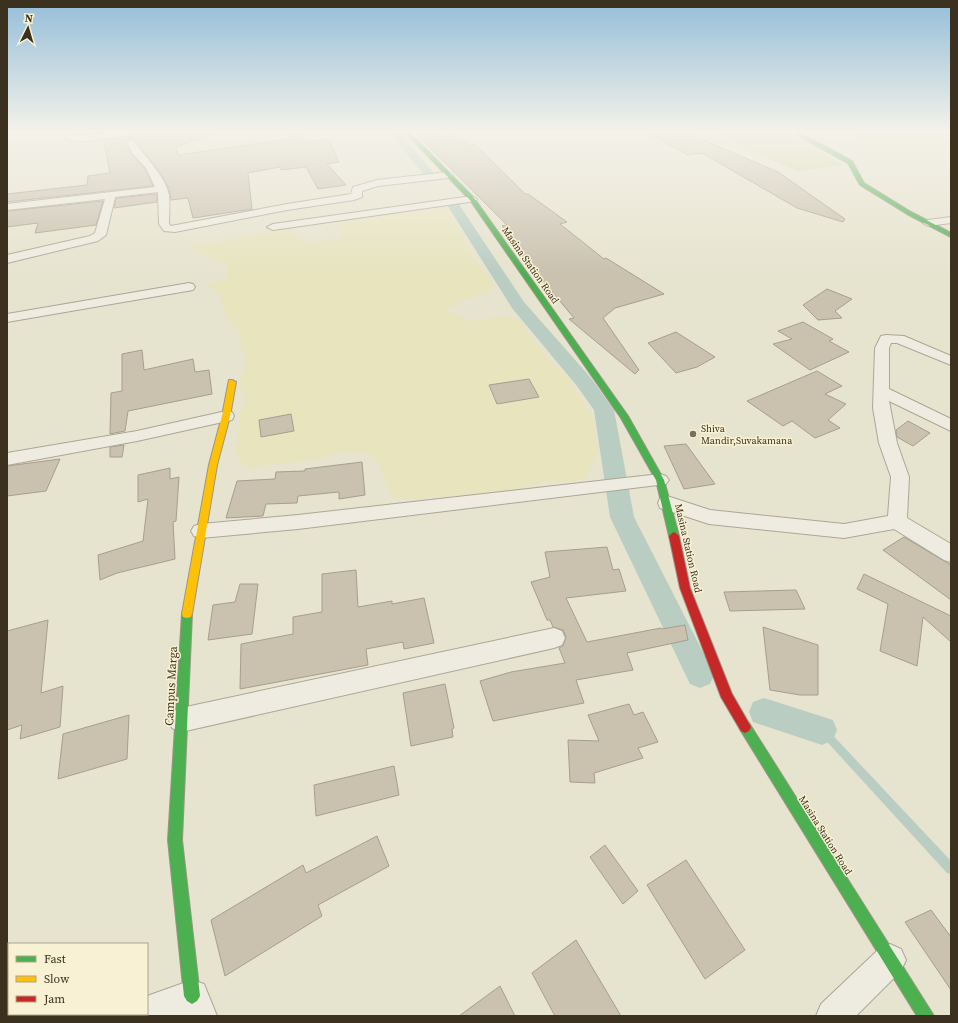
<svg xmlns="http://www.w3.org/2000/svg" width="958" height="1023" font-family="'Source Serif 4',serif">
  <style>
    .farmland { fill: #e7e4be }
    .green { fill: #d3d9af }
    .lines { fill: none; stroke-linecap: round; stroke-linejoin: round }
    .stream { fill: #b9cdc3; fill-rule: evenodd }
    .canal { fill: #b9cdc3; fill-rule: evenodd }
    .building { fill: #cac1af; stroke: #a79e8d }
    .street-casing { stroke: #aca697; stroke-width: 2 }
    .fast-casing { stroke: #9b9687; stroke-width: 2 }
    .slow-casing { stroke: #9b9687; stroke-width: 2 }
    .jam-casing { stroke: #9b9687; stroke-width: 2 }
    .street { fill: #eeece0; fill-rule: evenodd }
    .fast { fill: #4caf50; fill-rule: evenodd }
    .slow { fill: #ffc107; fill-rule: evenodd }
    .jam { fill: #c62828; fill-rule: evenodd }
    .poi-dot { fill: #786f5c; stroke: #f8f1d4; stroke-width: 1.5 }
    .labels { text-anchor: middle; stroke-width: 3; stroke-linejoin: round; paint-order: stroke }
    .street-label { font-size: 10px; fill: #3c301e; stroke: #f8f1d4 }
    .poi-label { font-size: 10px; fill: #3c301e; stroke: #f8f1d4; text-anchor: start }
    .near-street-label { font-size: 12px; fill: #3c301e; stroke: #f8f1d4 }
  </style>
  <rect width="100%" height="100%" fill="#e6e3ce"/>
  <path class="farmland" d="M852 131H951V135L943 136 951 144V153L870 148Z
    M449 208 454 223 461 231 470 253 492 282 491 292 463 299 445 311 472 321 506 316 521 321 529 335 545 355 568 378 595 422 598 451 584 480 544 482 505 491 417 499 392 497 380 466 369 454 341 453 311 460 245 468 236 452 239 422 244 399 240 381 248 355 240 348 242 335 225 315 220 294 208 286 228 278V268L224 262 195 251 192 246 272 231 290 229 296 236 304 242 341 239V228L336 222 385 214Z"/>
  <path class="green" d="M717 131H791L792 137 844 165 797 171 751 151Z"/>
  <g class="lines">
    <path class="stream" d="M822 726 825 727 951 861V874L947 873 819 733 817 730 819 727Z"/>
    <path class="canal" d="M388 131H398L433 172 435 174 433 176H425Z
      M452 199 456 200 524 302 591 378 614 410 634 517 710 666 714 675 710 684 700 688 690 684 610 517 594 410 577 386 512 308 446 203Z
      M764 698 833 720 837 730 833 740 822 745 753 722 749 712 753 702Z"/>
  </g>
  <path class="building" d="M145 131H214V133L176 147 178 155 290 139 285 131H296L306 142 329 139 339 162 327 164 346 185 318 189 306 167 281 170 280 167 248 173 252 209 193 218 188 198 171 200 169 188 161 174 135 140 131 139 126 144 132 155 145 169 153 186 7 202V194L87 185 88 176 110 173 104 140 140 135Z
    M680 131H687L701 139 778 172 845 219 843 222 797 208 702 153 688 155 650 134Z
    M435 132 442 137 456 135 470 145H476L525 194H528L567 222 560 224 604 259 606 258 664 294 615 308 603 318 639 370 635 374 569 319 574 318 508 239 514 238 502 226 507 225 416 134Z
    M157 194V202L114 208 116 198Z
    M103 201 96 225 35 233 38 223 7 227V211Z
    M827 289 852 299 835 311 842 318 818 320 803 305Z
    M803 322 833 339 829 341 849 352 810 370 773 344 792 339 778 331Z
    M676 332 715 357 697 367 676 373 648 343Z
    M142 350 144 370 193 359 195 372 209 370 212 394 128 411 125 431 110 434 111 393 122 391V354Z
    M817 371 842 386 825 394 846 404 828 420 840 428 815 438 792 421 783 426 747 401Z
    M529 379 539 397 497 404 489 385Z
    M291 414 294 431 261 437 259 420Z
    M908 421 930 433 913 446 897 437 896 430Z
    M686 444 715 484 684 489 664 446Z
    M124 445 122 457H110V447Z
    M60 459 46 491 7 496V466Z
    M362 462 365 495 339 499V492L298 496 297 503 266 504 263 516 226 518 237 481 275 479 276 472 305 471V469Z
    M170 468V479L179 477 176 521 173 522 175 559 117 573 100 580 98 555 143 541 148 499 138 502V475Z
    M904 537 951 565V600L883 550Z
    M607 547 613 570 619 569 626 591 566 598 587 642 661 628 662 629 685 625 688 640 627 653 633 670 576 680 584 703 493 721 480 681 511 672 565 663 559 648 563 646 566 637 563 630 553 627 550 620H547L531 582 550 577 545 552Z
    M356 570 358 607 392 601V604L424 598 434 643 404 649 403 642 366 649 368 665 240 689 241 644 293 634V617L322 612V574Z
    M864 574 951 616V642L923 617 917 666 880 651 888 604 857 589Z
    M240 584H258L252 634 208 640 213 605 235 602Z
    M796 590 805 609 730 611 724 592Z
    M48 620 41 693 63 686 60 727 20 739 22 725 7 730V631Z
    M763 627 818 645V695H800L770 690Z
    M445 684 454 728 452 729 453 737 411 746 403 693Z
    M629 704 634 715 643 712 658 742 638 748 643 758 594 773 595 783 570 782 568 740 599 741 588 715Z
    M129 715 127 759 58 779 63 734Z
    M394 766 399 795 316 816 314 785Z
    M377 836 389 866 318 905 322 916 225 976 211 920 303 865 306 873Z
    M605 845 638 891 623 904 590 857Z
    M686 860 745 950 705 979 647 885Z
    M931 910 951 937V990L905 922Z
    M576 940 621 1016H555L532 973Z
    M500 986 515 1016H459Z"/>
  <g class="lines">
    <g class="street-casing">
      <path id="street" d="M64 131H72L74 135 80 136 121 131H144L140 134 80 142 67 139Z
        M131 140 134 141C144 156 167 178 169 196 170 205 169 214 169 224L171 226 287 204 351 194 353 187 377 180 448 172 453 175 448 178 378 186 362 191V197L354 200 287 210 175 232 164 231 159 224 158 192 115 197 106 235 98 241 7 263V255L90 236 95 233 105 199 7 210V204L155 187 146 168 133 154 127 143Z
        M472 196 477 199 476 201 273 230 267 227 273 224Z
        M951 217V223L928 226 923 223 928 220Z
        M189 283 193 284 195 287 193 290 7 322V314Z
        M886 335 904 336 951 356V365L897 343H891L889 348V389L951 419V431L889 401 897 443 909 477 907 518 951 544V562L944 560 894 529 844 538 709 524 660 508 658 503 660 498 667 496 710 510 844 524 888 516 891 477 879 443 873 408 875 348 881 336Z
        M226 411 232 412 234 416 232 420 137 441 7 465V453L137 431Z
        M660 474 666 476 669 480 666 484 298 529 201 538 194 536 191 531 194 526 201 524 298 515Z
        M554 628 562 631 565 638 562 645 554 648 181 732 172 728 169 720 172 712 181 708Z
        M890 944 901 949 906 960 901 971 856 1016H816L821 1004 879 949Z
        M192 980 204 984 217 1016H132L131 1014H147V996Z"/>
    </g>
    <g class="fast-casing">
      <path id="fast" d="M404 131H408L474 198 628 416 664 480 679 536 677 538H671L669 536 656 480 621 418 470 200Z
        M794 131H798V132L852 161 864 183 911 212 951 233V237L907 214 860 185 848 163 795 134Z
        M187 610 191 611 192 614 182 840 200 996 197 1001 192 1004 187 1001 184 996 168 840 182 614 183 611Z
        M745 721 749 723 934 1016H917L741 731 739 727 741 723Z"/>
    </g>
    <g class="slow-casing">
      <path id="slow" d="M229 380H232L236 382 230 416 217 465 192 614 191 617 187 618 183 617 182 614 209 465 222 416Z"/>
    </g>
    <g class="jam-casing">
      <path id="jam" d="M674 532 677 534 679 536 690 588 732 694 751 727 749 731 745 733 741 731 721 697 680 588 669 536 671 534Z"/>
    </g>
    <use href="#street" class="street"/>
    <use href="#fast" class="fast"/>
    <use href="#slow" class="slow"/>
    <use href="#jam" class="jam"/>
  </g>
  <linearGradient id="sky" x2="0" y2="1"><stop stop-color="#95bed9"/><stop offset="0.48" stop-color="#f4f2e9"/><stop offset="1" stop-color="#f4f2e9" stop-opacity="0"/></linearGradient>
  <rect width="958" height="274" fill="url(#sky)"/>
  <circle class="poi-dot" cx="693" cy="434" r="4"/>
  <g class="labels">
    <g class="street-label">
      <text transform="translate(531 265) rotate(55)" y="4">Masina Station Road</text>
      <text transform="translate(689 548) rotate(77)" y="4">Masina Station Road</text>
      <text transform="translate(826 835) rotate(58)" y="4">Masina Station Road</text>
    </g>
    <g class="poi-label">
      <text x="701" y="432">Shiva<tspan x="701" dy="12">Mandir,Suvakamana</tspan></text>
    </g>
    <g class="near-street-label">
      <text transform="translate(171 686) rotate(-87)" y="4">Campus Marga</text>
    </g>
  </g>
  <rect width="958" height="1023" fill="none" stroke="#3c301e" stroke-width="16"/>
  <rect x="8" y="943" width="140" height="72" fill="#f8f1d4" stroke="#ada48b"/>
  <rect x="16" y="956" width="20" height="6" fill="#4caf50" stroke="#ada48b"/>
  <text x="44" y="963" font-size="12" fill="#3c301e">Fast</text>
  <rect x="16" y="976" width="20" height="6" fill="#ffc107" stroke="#ada48b"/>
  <text x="44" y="983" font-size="12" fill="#3c301e">Slow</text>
  <rect x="16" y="996" width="20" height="6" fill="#c62828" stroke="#ada48b"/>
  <text x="44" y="1003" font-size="12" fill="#3c301e">Jam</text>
  <g transform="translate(28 28) rotate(5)" stroke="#f8f1d4" stroke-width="3" paint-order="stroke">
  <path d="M0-3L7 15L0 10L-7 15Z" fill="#3c301e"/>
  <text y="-6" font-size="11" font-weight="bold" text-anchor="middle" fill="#3c301e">N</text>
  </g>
</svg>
